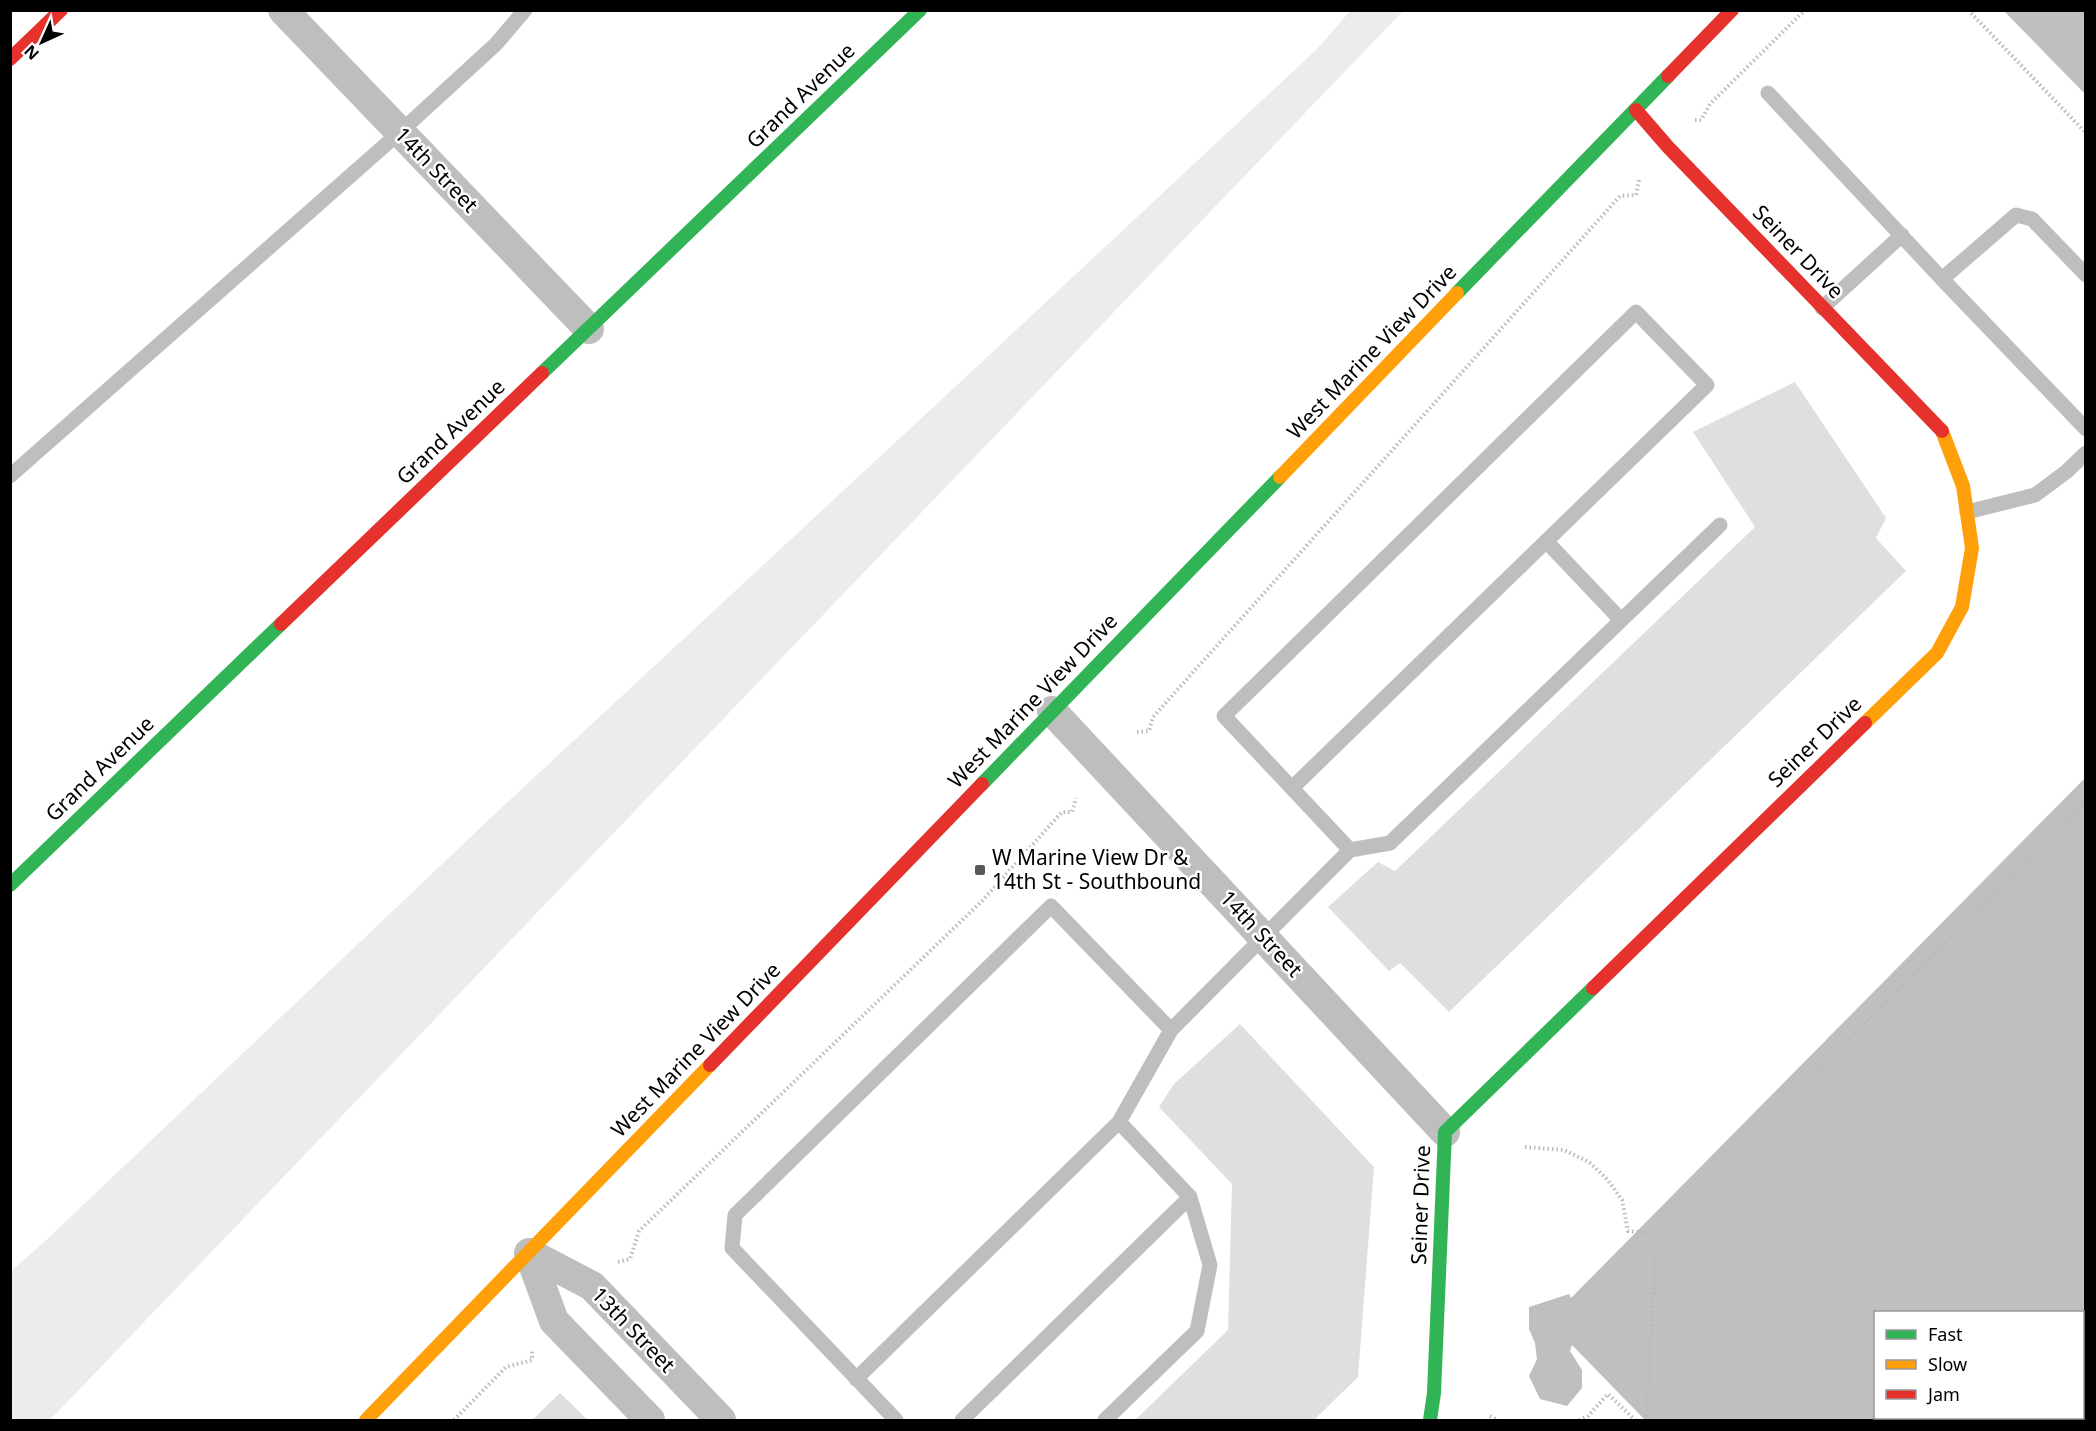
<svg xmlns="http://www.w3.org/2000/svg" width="2096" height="1431" font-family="'Noto Sans',sans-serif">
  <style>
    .green { fill: #ececec }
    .water { fill: #bfbfbf; fill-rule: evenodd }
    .building { fill: #dfdfdf }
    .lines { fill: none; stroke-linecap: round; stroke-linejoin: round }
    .path { stroke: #b9b9b9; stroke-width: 4; stroke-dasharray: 1.5 3; stroke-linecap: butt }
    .lane { stroke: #bebebe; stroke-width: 15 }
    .street { stroke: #bebebe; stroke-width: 30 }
    .fast { stroke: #30b455; stroke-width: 14 }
    .slow { stroke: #ff9f0a; stroke-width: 14 }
    .jam { stroke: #e5322d; stroke-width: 14 }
    .poi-dot { fill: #595959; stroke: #fff; stroke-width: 2 }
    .labels { text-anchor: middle; stroke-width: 5; stroke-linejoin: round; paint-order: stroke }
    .street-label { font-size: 21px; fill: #000; stroke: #fff }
    .poi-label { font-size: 21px; fill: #000; stroke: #fff; text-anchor: start }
  </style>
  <rect width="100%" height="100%" fill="#fff"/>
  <path class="green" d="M1351 10 1403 11 50 1420H11V1271L43 1243 499 810 955 387 1316 50Z"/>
  <path class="water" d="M2004 11H2085V94Z
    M2085 778V1420H1645L1572 1345 1570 1351 1582 1370V1388L1567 1406 1540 1399 1529 1376 1537 1359 1535 1343 1529 1329V1307L1569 1294 1571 1298ZM1876 1312H2082V1418H1876Z"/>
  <path class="building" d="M1795 382 1886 518 1876 538 1906 571 1449 1012 1400 963 1389 971 1328 907 1378 862 1395 871 1755 527 1693 432Z
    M1240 1024 1374 1167 1358 1377 1314 1420H1135L1228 1330 1232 1184 1159 1107 1174 1084Z
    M560 1393 588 1420H532Z"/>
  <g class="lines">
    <path class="path" d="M1968 10 2086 133
      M1695 120H1701L1710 104 1805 10
      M1137 732 1149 731 1153 717 1620 196 1636 195 1639 180
      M1525 1147 1564 1150 1589 1162 1607 1179 1622 1200 1628 1231 1657 1234
      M618 1262 630 1259 639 1231 982 901 1062 812H1072L1076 798
      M1490 1416 1498 1420
      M454 1420 506 1367 532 1360V1349
      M1579 1420 1588 1416 1608 1394 1635 1420
      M1646 1420 1657 1234 2086 801"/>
    <path class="lane" d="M1768 93 1942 279
      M2086 275 2032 219 2016 215 1942 279 2086 429
      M1822 308 1902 235
      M10 476 400 132 496 44 525 10
      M1967 512 2035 495 2066 472 2086 453
      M1546 541 1621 620
      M1350 850 1390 843 1720 525
      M856 1379 1119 1122 1171 1030 1350 850 1224 716 1636 312 1707 385 1292 788
      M896 1420 732 1248 735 1215 1051 906 1171 1030
      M962 1420 1190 1197 1119 1122
      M1105 1420 1197 1331 1210 1265 1190 1197"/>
    <path class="street" d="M283 10 589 329
      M1052 711 1445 1132
      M529 1253 592 1286 721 1420
      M529 1253 554 1321 650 1420"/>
    <path class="fast" d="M1457 293 1668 76
      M542 373 920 10
      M982 784 1280 477
      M10 885 281 624
      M1430 1420 1434 1393 1445 1132 1593 988"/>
    <path class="slow" d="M1280 477 1457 293
      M1865 723 1937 653 1962 607 1972 548 1963 486 1942 431
      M366 1420 710 1065"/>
    <path class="jam" d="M10 59 61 10
      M1668 76 1732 10
      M1636 110 1668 147 1942 431
      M281 624 542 373
      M1593 988 1865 723
      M710 1065 982 784"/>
  </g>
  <rect class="poi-dot" x="974" y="864" width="12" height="12" rx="3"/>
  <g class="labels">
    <g class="street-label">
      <text transform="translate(801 96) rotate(-44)" y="7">Grand Avenue</text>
      <text transform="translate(436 170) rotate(46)" y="7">14th Street</text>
      <text transform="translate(1798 252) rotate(46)" y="7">Seiner Drive</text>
      <text transform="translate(1372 352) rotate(-46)" y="7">West Marine View Drive</text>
      <text transform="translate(451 432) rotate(-44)" y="7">Grand Avenue</text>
      <text transform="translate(1033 701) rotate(-46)" y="7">West Marine View Drive</text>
      <text transform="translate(1815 742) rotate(-44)" y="7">Seiner Drive</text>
      <text transform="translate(100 769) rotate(-44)" y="7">Grand Avenue</text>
      <text transform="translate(1261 934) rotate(47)" y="7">14th Street</text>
      <text transform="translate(696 1050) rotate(-46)" y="7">West Marine View Drive</text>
      <text transform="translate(1421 1205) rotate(-88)" y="7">Seiner Drive</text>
      <text transform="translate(633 1330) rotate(46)" y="7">13th Street</text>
    </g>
    <g class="poi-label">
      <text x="992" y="865">W Marine View Dr &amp;<tspan x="992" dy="24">14th St - Southbound</tspan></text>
    </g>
  </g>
  <rect width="2096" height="1431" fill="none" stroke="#000000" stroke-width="24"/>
  <rect x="1874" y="1311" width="210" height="108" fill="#ffffff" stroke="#999999" stroke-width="1.5"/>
  <rect x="1886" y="1330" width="30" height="9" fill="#30b455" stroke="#999999" stroke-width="1.5"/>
  <text x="1928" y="1341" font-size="18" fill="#000000">Fast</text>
  <rect x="1886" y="1360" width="30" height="9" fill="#ff9f0a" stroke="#999999" stroke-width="1.5"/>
  <text x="1928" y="1371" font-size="18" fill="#000000">Slow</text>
  <rect x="1886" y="1390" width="30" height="9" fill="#e5322d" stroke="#999999" stroke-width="1.5"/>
  <text x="1928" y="1401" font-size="18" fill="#000000">Jam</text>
  <g transform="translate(42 42) rotate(225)" stroke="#ffffff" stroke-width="4.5" paint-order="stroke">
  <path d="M0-4.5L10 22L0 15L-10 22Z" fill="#000000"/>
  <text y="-9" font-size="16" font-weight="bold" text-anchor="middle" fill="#000000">N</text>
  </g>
</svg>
